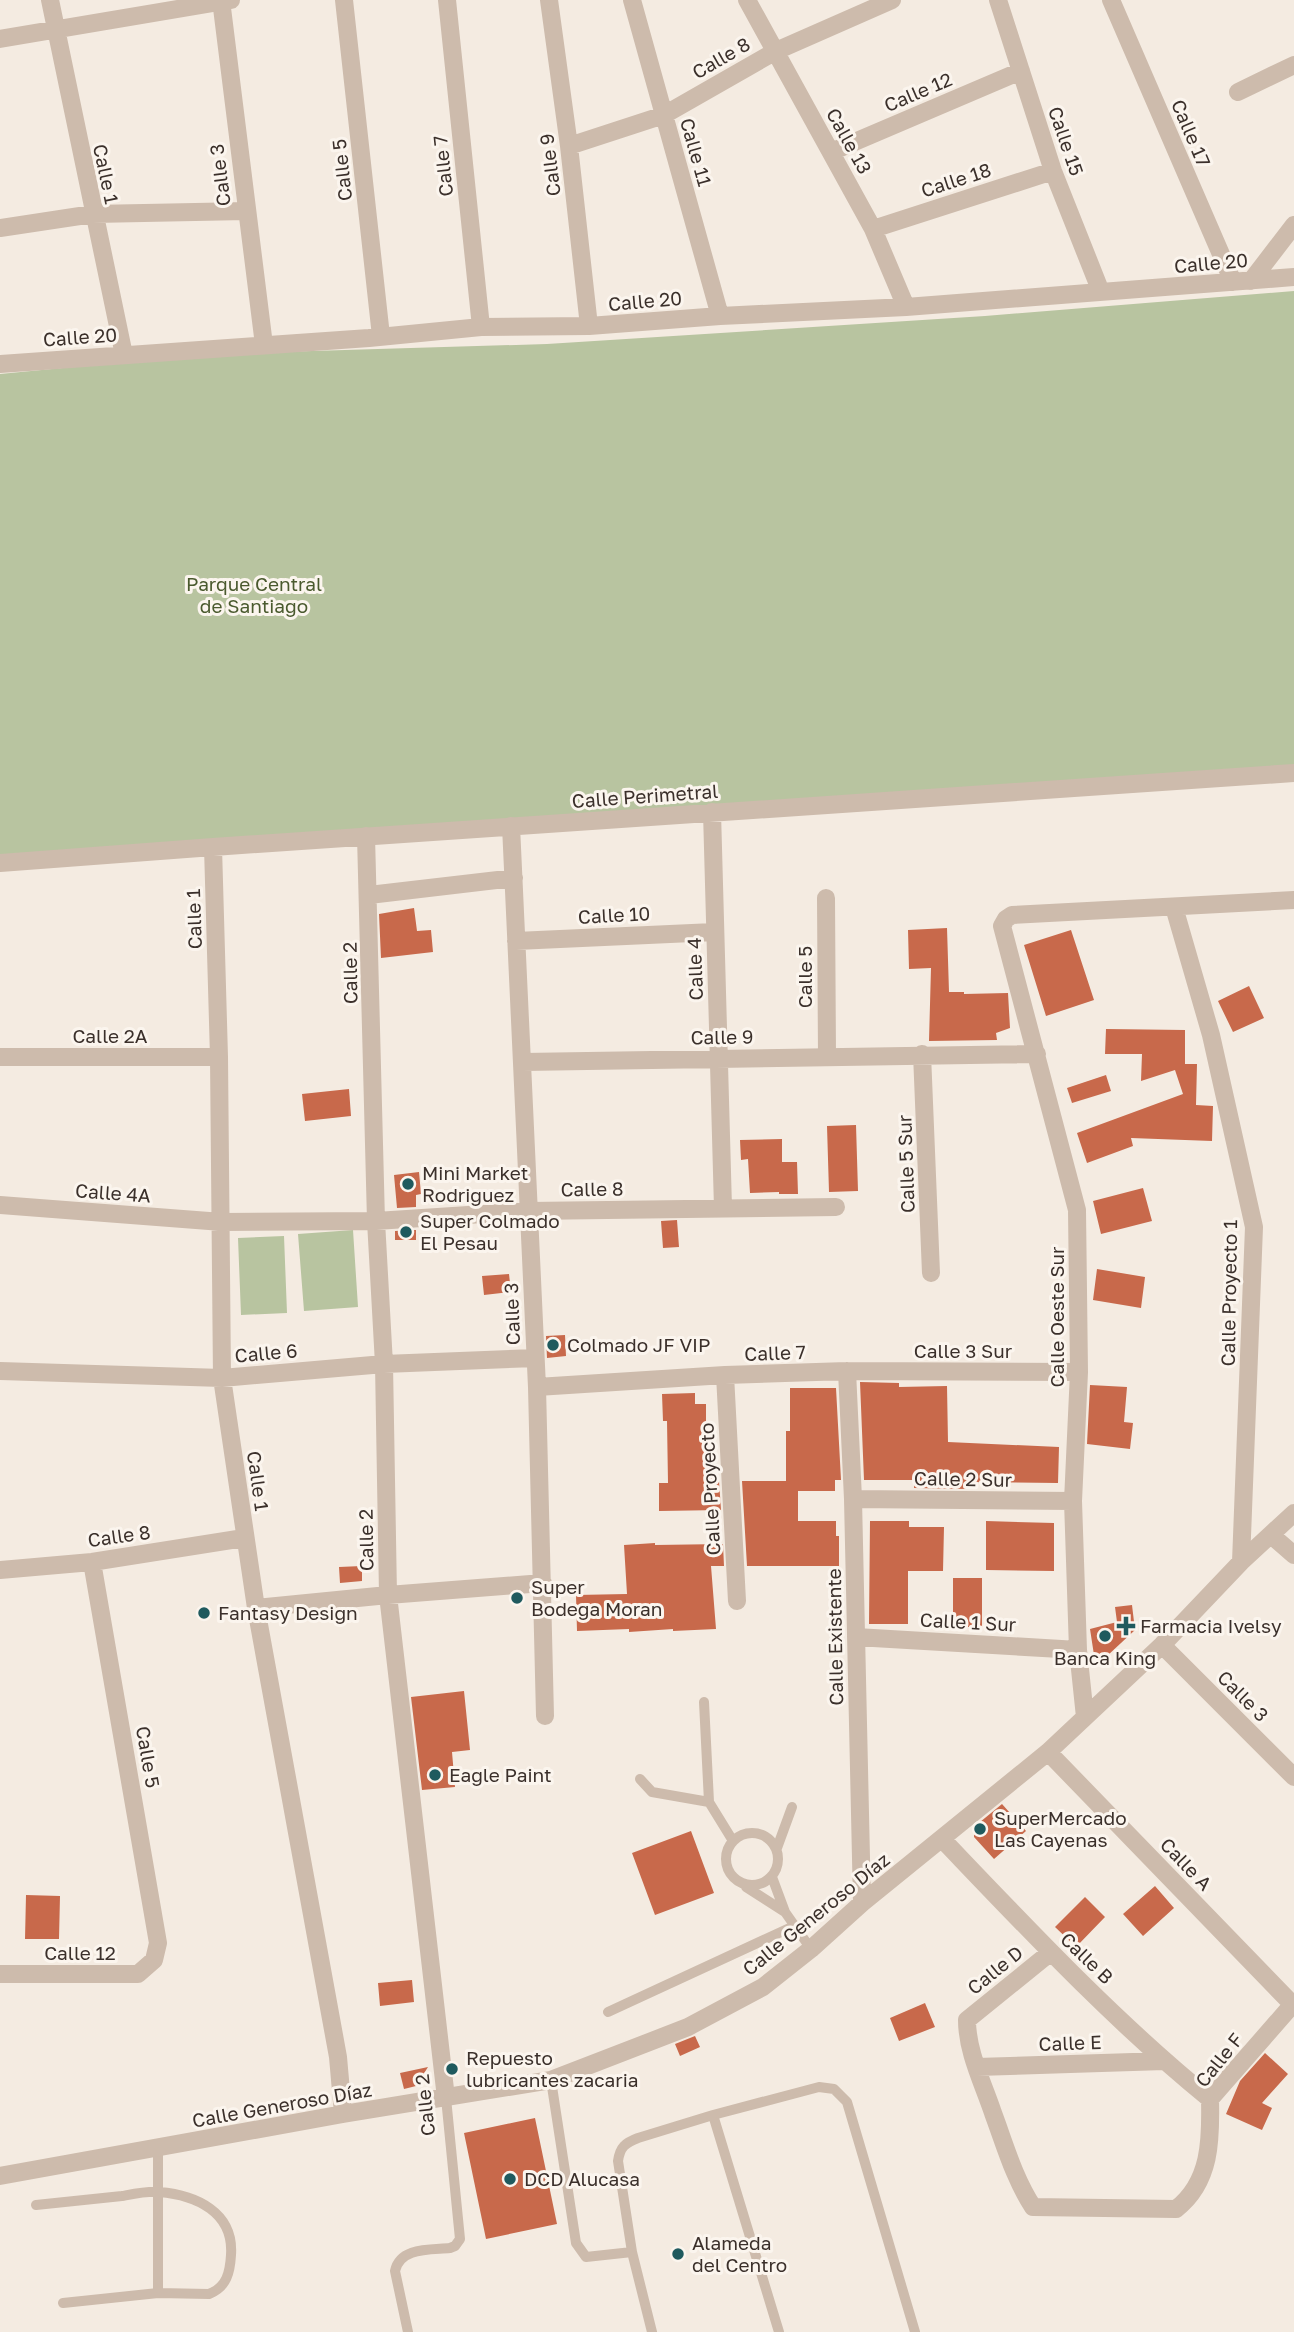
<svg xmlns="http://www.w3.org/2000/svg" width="1294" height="2332" font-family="'Golos Text',sans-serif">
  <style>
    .green { fill: #b8c4a0 }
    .building { fill: #c8694b }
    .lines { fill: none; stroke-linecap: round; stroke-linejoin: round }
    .lane { stroke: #cdbbac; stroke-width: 10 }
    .street { stroke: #cdbbac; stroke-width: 18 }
    .poi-dot { fill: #1f5a5e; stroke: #fbf5ee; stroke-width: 2.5 }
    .labels { text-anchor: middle; stroke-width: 6; stroke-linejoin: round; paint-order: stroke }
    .street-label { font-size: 19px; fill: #3b302b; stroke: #fbf5ee }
    .park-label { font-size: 19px; fill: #4a5a2e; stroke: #fbf5ee }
    .poi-label { font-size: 19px; fill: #3b302b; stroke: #fbf5ee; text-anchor: start }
  </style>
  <rect width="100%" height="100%" fill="#f4ebe1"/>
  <path class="green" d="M1294 291V765L0 857V374L208 354 547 344 985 316Z
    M353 1230 358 1307 304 1311 298 1234Z
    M284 1236 287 1313 241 1315 238 1238Z"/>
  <path class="building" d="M414 908 417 931 431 930 433 952 381 958 379 914Z
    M947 928 949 992H964V994L1008 993 1010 1028 996 1033 997 1040 929 1041 931 968 909 969 908 930Z
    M1071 930 1094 1000 1046 1016 1024 945Z
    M1249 986 1264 1018 1233 1032 1218 1001Z
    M1106 1029 1185 1030V1064H1197L1196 1105 1213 1106 1212 1141 1131 1138 1133 1146 1087 1163 1077 1133 1183 1094 1175 1070 1141 1081 1142 1054H1105Z
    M1106 1075 1111 1091 1072 1103 1067 1088Z
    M349 1089 351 1116 305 1121 302 1094Z
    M856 1125 858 1191 829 1192 827 1126Z
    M782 1139V1162H797L798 1194H779V1192L750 1193 748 1159 741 1160 740 1140Z
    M419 1172 421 1194 416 1195V1207L397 1208 394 1175Z
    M1143 1188 1152 1221 1101 1234 1093 1201Z
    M677 1220 679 1247 663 1248 661 1221Z
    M416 1230V1240H395V1231Z
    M1097 1269 1145 1277 1141 1308 1093 1300Z
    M509 1274 511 1292 484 1295 482 1276Z
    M565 1335 566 1356 547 1358 546 1336Z
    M860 1382 899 1383V1387L947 1386 948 1442 1059 1447 1058 1483 967 1482V1489L914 1488V1480H864Z
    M1090 1385 1127 1387 1124 1422 1133 1423 1130 1449 1087 1444Z
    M790 1388H836L841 1480H835V1491H798V1521H836V1536H839V1566H747L742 1481H786V1431H790Z
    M695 1393V1404H706V1450H712V1481H719L721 1510 659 1511V1483H668L667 1421H663L662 1394Z
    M870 1521H909V1527H944L943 1571H908V1624H869Z
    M986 1521 1054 1523V1571L986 1570Z
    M655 1543V1545L723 1544 724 1566H711L716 1629 673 1631V1629L629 1632V1629L577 1631 576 1595 627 1594 624 1545Z
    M362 1566V1581L340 1583 339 1567Z
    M953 1578H982V1627H953Z
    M1132 1605 1135 1630 1107 1656 1094 1655 1090 1629 1117 1622 1115 1607Z
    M464 1691 470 1750 452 1752 455 1787 422 1790 411 1697Z
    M1002 1804 1026 1831 994 1859 974 1837V1827Z
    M691 1831 714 1893 655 1915 632 1853Z
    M1155 1886 1174 1908 1143 1936 1123 1914Z
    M26 1895 60 1896 59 1939H25Z
    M1085 1897 1105 1917 1076 1947 1055 1927Z
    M412 1980 414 2002 380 2006 378 1983Z
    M925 2003 935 2027 899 2041 890 2018Z
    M695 2036 700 2047 680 2056 675 2044Z
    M1265 2053 1288 2074 1262 2103 1272 2108 1262 2130 1226 2114 1240 2081Z
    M428 2067 416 2086 404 2089 400 2073Z
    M535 2118 557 2224 486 2239 464 2133Z"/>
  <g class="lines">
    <path class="lane" d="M704 1702 709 1802
      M640 1779 652 1792 709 1802 733 1841
      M726 1859a26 26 0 1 1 52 0a26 26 0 1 1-52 0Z
      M777 1848 792 1807
      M772 1877 785 1912
      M746 1887 785 1912 811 1949
      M608 2012 794 1926
      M551 2080 576 2243 586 2257 632 2252
      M713 2115 779 2332
      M158 2149V2293
      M36 2205C64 2202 93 2199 122 2196 133 2194 147 2191 159 2192 196 2195 234 2212 231 2255 230 2272 227 2287 209 2294L158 2293 63 2303
      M408 2332 395 2271C400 2247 430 2250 450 2248L455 2246 460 2239 446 2098
      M652 2332 632 2252 618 2161C620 2147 625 2143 638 2138L713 2115 819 2087 834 2089 847 2102 915 2332"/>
    <path class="street" d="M50 0 124 355
      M221 0 264 345
      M344 0 381 336
      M447 0 481 327
      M549 0 569 146 589 326
      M632 0 720 316
      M747 0 873 229 906 307
      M998 0 1053 171 1101 292
      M1111 0 1233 282
      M0 39 231 0
      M1238 92 1294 65
      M569 146 664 115 776 51 892 0
      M831 152 1021 71
      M0 228 93 214 246 211
      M873 229 1053 171
      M1251 281 1294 225
      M0 364 369 338 481 327 589 326 720 316 906 307 1294 277
      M712 812 723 1208
      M511 826 537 1387 545 1716
      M366 836 376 1221 384 1364 388 1595 446 2098
      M213 847 219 1057 222 1378 256 1608 338 2057 343 2114
      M0 863 213 847 1294 773
      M369 895 514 878
      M826 898 827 1056
      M1174 907 1211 1035 1254 1227 1241 1562
      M516 941 714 932
      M922 1054 931 1273
      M0 1057H219
      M523 1062 1037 1054
      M0 1205 222 1222 376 1221 529 1211 836 1207
      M0 1371 222 1378 384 1364 535 1358
      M847 1371 853 1499 862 1903
      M725 1375 737 1601
      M537 1387 725 1375 847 1371 1079 1372
      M853 1499 1073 1501
      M1271 1535 1294 1555
      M0 1570 92 1562 244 1538
      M256 1608 388 1595 543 1583
      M856 1637 1078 1650
      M1162 1645 1294 1777
      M1085 1717 1078 1650 1073 1501 1079 1372 1077 1210 1002 926 1006 919 1012 915 1294 900
      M1048 1752 1294 2006
      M942 1839C1028 1929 1114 2021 1210 2099
      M1051 1952 967 2020C967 2052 983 2083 993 2113 1005 2145 1014 2178 1033 2207L1176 2209C1211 2182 1211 2139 1210 2099L1293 2004
      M0 1974H138L154 1960 158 1943 92 1562
      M977 2067 1164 2061
      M0 2176 343 2114 551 2080 688 2027 763 1987 811 1949 862 1903 1048 1752 1162 1645 1241 1562 1294 1513"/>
  </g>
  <g class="poi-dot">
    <circle cx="408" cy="1184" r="7"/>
    <circle cx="406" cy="1232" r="7"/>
    <circle cx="553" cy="1345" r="7"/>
    <circle cx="517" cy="1598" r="7"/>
    <circle cx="204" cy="1613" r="7"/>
    <path d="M1122.5 1615.5h7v7h7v7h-7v7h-7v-7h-7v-7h7z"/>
    <circle cx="1105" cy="1636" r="7"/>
    <circle cx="435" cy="1775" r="7"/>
    <circle cx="980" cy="1829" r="7"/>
    <circle cx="452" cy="2069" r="7"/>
    <circle cx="510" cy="2179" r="7"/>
    <circle cx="678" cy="2254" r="7"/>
  </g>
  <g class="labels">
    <g class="street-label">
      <text transform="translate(721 58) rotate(-30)" y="7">Calle 8</text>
      <text transform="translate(918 92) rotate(-23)" y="7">Calle 12</text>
      <text transform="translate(1191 133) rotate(67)" y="7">Calle 17</text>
      <text transform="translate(849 141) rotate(61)" y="7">Calle 13</text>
      <text transform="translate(1066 141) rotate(71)" y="7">Calle 15</text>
      <text transform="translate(696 152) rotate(74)" y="7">Calle 11</text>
      <text transform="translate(550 165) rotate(-97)" y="7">Calle 9</text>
      <text transform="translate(443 166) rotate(-96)" y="7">Calle 7</text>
      <text transform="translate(342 170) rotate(-96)" y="7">Calle 5</text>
      <text transform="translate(106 174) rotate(78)" y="7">Calle 1</text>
      <text transform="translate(220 175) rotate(-97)" y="7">Calle 3</text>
      <text transform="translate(956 180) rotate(-18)" y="7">Calle 18</text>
      <text transform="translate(1211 263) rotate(-5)" y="7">Calle 20</text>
      <text transform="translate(645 301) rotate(-5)" y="7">Calle 20</text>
      <text transform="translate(80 337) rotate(-4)" y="7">Calle 20</text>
      <text transform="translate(645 796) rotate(-4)" y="7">Calle Perimetral</text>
      <text transform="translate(614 915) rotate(-3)" y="7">Calle 10</text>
      <text transform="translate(194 919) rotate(-92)" y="7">Calle 1</text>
      <text transform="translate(695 969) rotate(-92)" y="7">Calle 4</text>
      <text transform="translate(350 973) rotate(-91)" y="7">Calle 2</text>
      <text transform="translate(805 977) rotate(-90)" y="7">Calle 5</text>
      <text x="110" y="1043">Calle 2A</text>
      <text transform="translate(722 1037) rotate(-1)" y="7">Calle 9</text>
      <text transform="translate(906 1164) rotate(-92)" y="7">Calle 5 Sur</text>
      <text transform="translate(592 1189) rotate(-1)" y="7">Calle 8</text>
      <text transform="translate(113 1193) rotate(4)" y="7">Calle 4A</text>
      <text transform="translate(1229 1293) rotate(-89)" y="7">Calle Proyecto 1</text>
      <text transform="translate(512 1314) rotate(-92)" y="7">Calle 3</text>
      <text transform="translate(1057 1317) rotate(-90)" y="7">Calle Oeste Sur</text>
      <text x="963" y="1358">Calle 3 Sur</text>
      <text transform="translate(266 1353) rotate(-5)" y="7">Calle 6</text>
      <text transform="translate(775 1353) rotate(-2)" y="7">Calle 7</text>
      <text transform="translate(963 1479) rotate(1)" y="7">Calle 2 Sur</text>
      <text transform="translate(258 1481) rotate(82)" y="7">Calle 1</text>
      <text transform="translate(710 1489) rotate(-93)" y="7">Calle Proyecto</text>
      <text transform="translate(119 1536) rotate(-8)" y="7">Calle 8</text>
      <text transform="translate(366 1540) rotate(-91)" y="7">Calle 2</text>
      <text transform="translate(968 1622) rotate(3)" y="7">Calle 1 Sur</text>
      <text transform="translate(835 1637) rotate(-91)" y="7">Calle Existente</text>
      <text transform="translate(1243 1696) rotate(45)" y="7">Calle 3</text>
      <text transform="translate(148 1757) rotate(80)" y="7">Calle 5</text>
      <text transform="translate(1186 1864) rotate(46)" y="7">Calle A</text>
      <text transform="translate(816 1914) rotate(-39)" y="7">Calle Generoso Díaz</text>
      <text x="80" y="1960">Calle 12</text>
      <text transform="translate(1087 1958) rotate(44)" y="7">Calle B</text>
      <text transform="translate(995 1970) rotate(-39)" y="7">Calle D</text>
      <text transform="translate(1070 2043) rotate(-2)" y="7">Calle E</text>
      <text transform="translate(1219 2060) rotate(-51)" y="7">Calle F</text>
      <text transform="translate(282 2105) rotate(-10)" y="7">Calle Generoso Díaz</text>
      <text transform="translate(425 2105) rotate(-96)" y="7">Calle 2</text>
    </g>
    <g class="park-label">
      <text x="254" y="591">Parque Central<tspan x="254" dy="22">de Santiago</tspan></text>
    </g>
    <g class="poi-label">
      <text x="422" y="1180">Mini Market<tspan x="422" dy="22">Rodriguez</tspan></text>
      <text x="420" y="1228">Super Colmado<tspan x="420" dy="22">El Pesau</tspan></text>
      <text x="567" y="1352">Colmado JF VIP</text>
      <text x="531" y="1594">Super<tspan x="531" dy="22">Bodega Moran</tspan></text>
      <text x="218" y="1620">Fantasy Design</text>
      <text x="1140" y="1633">Farmacia Ivelsy</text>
      <text x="1105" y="1665" text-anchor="middle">Banca King</text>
      <text x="449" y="1782">Eagle Paint</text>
      <text x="994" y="1825">SuperMercado<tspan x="994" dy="22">Las Cayenas</tspan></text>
      <text x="466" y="2065">Repuesto<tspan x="466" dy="22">lubricantes zacaria</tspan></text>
      <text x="524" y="2186">DCD Alucasa</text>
      <text x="692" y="2250">Alameda<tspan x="692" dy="22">del Centro</tspan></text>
    </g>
  </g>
</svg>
